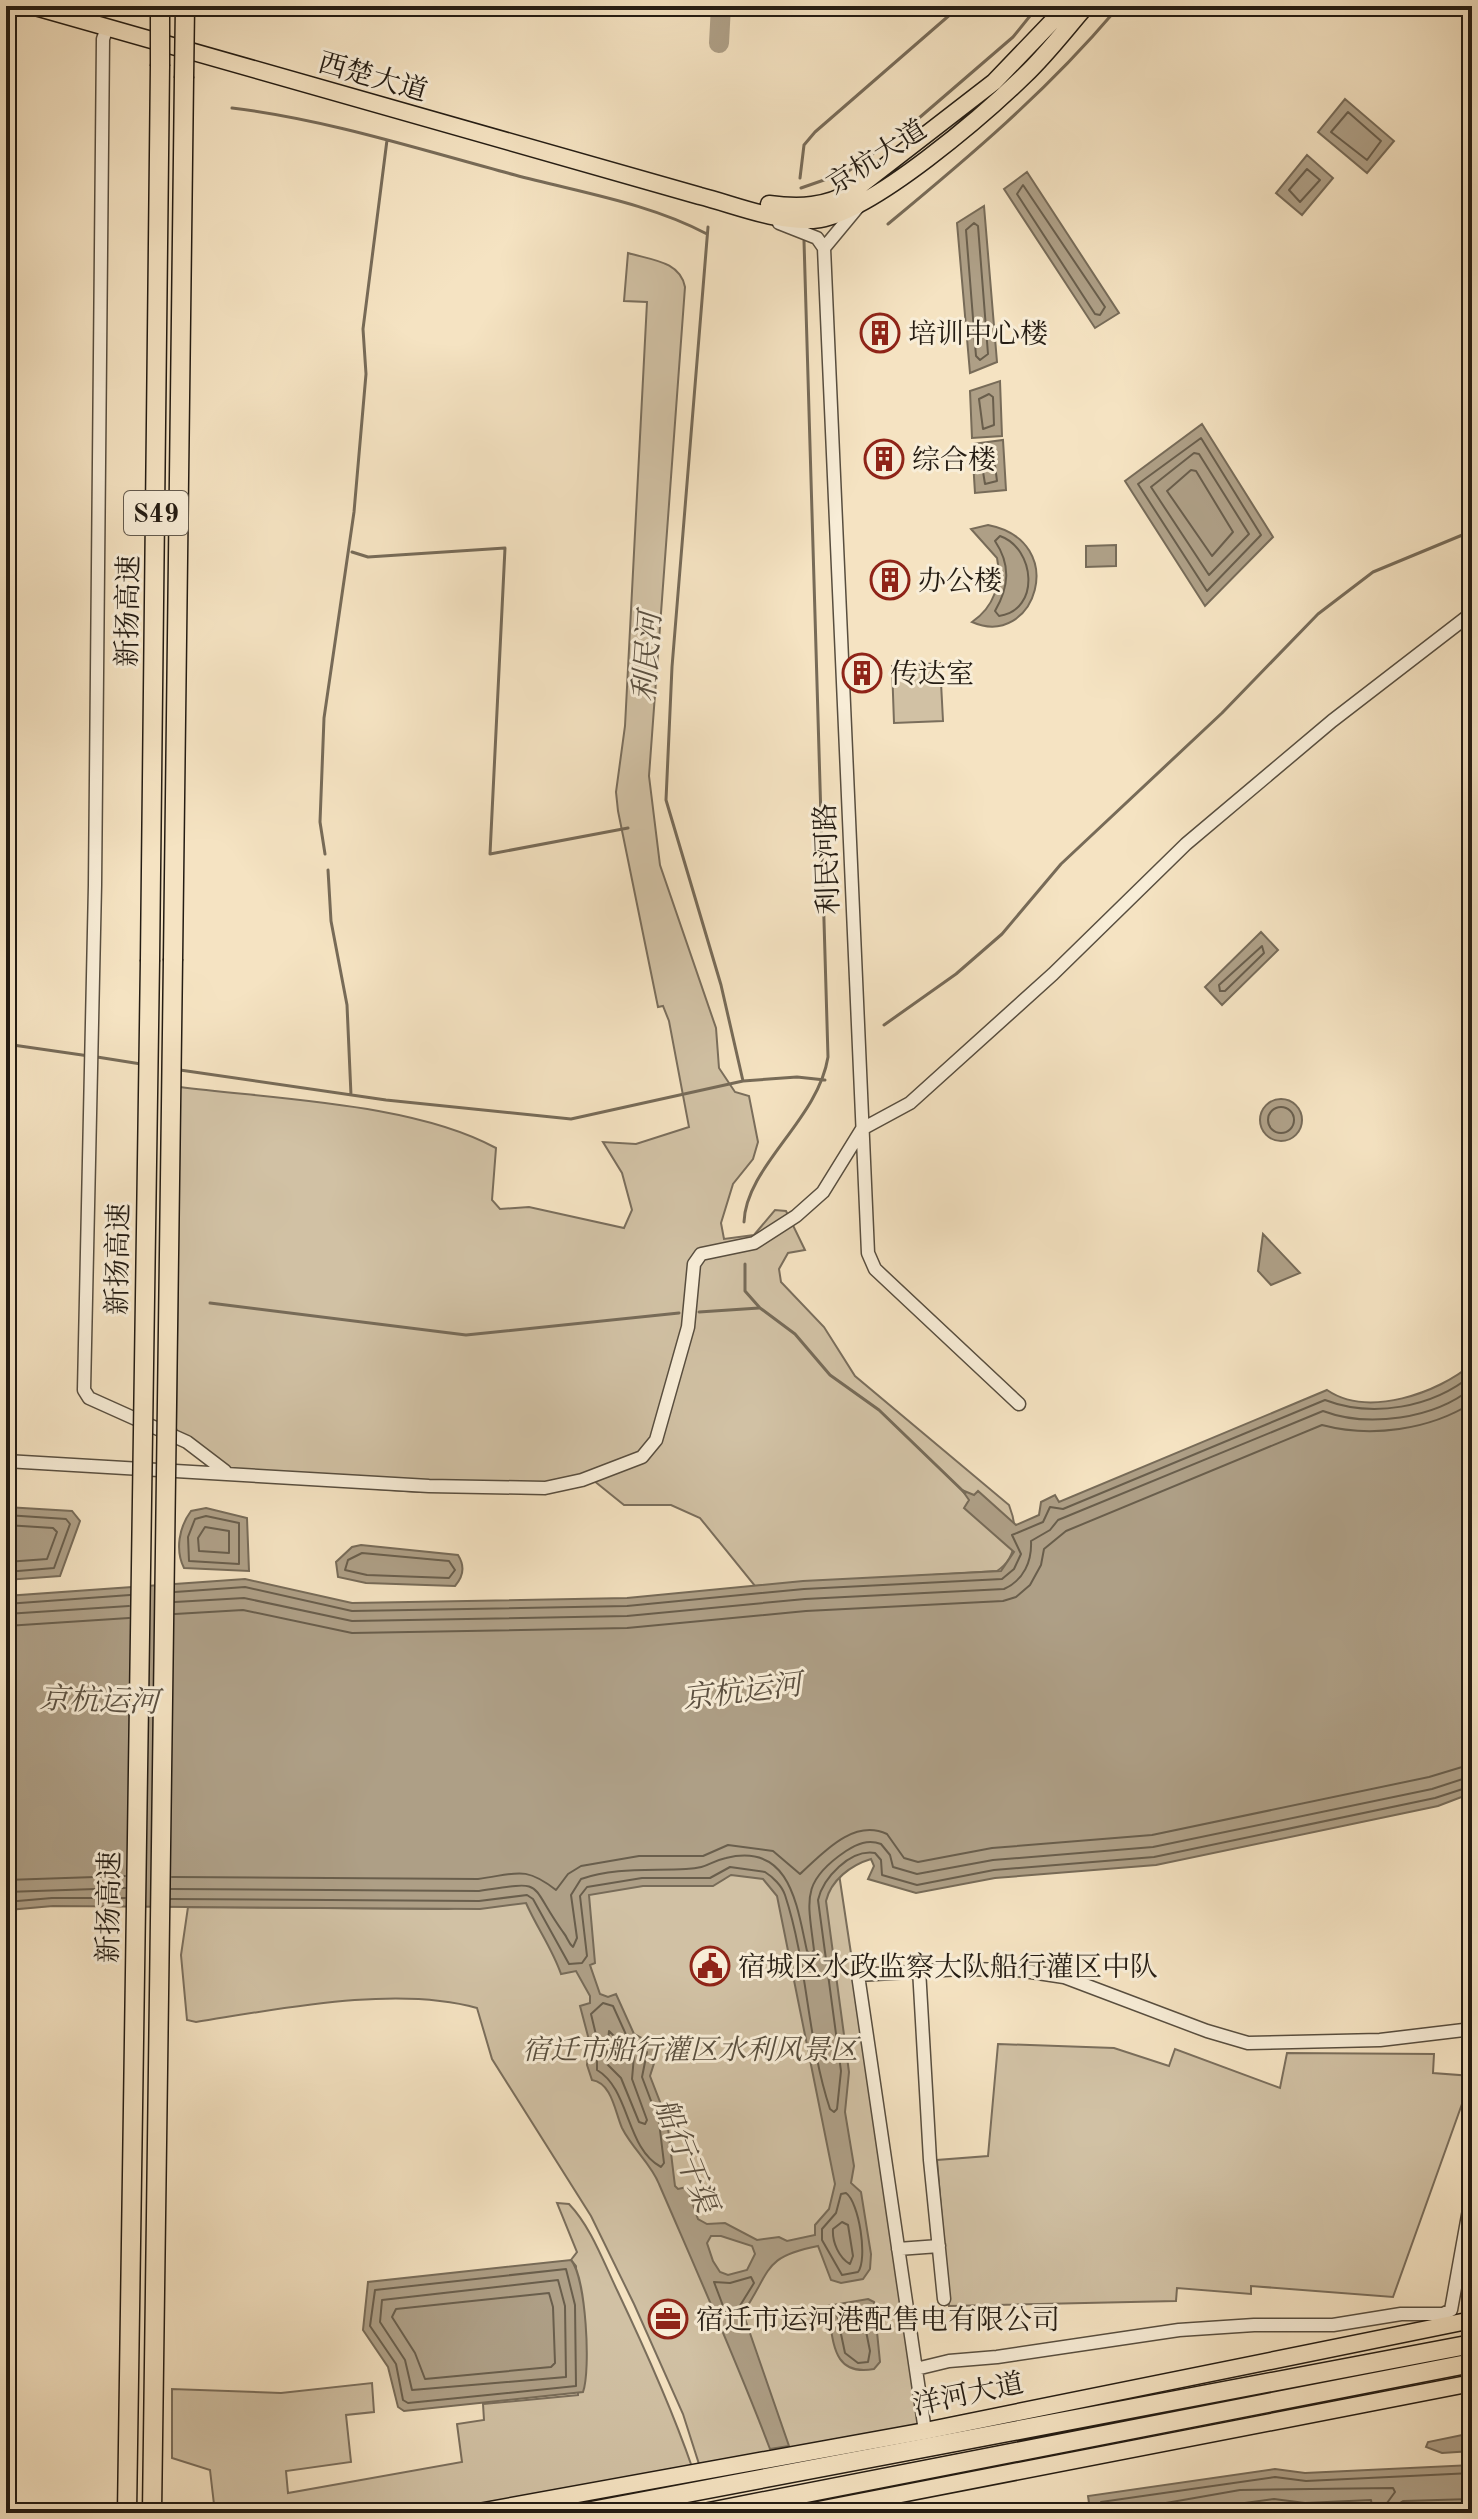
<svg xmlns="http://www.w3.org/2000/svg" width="1478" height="2519" font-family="'Old Standard TT','Noto Serif SC',serif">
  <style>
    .green { fill: #d1c1a4; stroke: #7a6e5c; stroke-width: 2 }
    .water { fill: #ae9f86; stroke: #776b58; stroke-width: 2; fill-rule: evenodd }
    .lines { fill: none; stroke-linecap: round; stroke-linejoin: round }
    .shore { stroke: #695e4c; stroke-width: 2 }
    .stream { stroke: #776b58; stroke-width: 3 }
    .river { stroke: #ae9f86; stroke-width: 20 }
    .minor-casing { stroke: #584e3f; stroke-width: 15 }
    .major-casing { stroke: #241c13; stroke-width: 19 }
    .highway-casing { stroke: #241c13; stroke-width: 21 }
    .minor { stroke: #f8edd7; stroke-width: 12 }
    .major { stroke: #f5e3c2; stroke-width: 16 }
    .highway { stroke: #f5e3c2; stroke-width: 18 }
    .highway-bridge-casing { stroke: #241c13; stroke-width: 21; stroke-linecap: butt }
    .highway-bridge { stroke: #f5e3c2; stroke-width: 18 }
    .labels { text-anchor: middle; stroke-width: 6; stroke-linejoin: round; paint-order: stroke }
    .shield { fill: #f8edd7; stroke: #645b4e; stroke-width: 2 }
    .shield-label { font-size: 26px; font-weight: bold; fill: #241c13 }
    .street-label { font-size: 28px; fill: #241c13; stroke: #f8edd7 }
    .poi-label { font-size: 28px; fill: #241c13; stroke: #f8edd7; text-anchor: start }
    .park-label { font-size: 28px; font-style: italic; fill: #584e3e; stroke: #f8edd7 }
    .water-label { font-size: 30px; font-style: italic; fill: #5b5041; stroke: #f8edd7 }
  </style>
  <rect width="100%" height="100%" fill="#f5e3c2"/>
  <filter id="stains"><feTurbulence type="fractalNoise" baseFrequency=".0025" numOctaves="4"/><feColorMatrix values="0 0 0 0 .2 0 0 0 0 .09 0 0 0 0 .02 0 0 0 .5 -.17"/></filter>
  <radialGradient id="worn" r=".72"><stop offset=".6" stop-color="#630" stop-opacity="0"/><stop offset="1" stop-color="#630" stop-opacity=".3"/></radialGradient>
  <path class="green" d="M628 253C651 260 680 261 685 287L649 776 660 865 716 1028 719 1068 735 1092 749 1096 758 1142 753 1159 733 1184 721 1223 724 1239 754 1235 775 1210 786 1211 805 1250 788 1253 779 1269 781 1282 824 1327 855 1376 1009 1505C1018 1528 1019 1557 997 1571L755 1586 700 1518 671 1505H624L588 1476 503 1490 419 1492 223 1478 180 1443 176 1428 180 1087C274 1099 414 1103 496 1148L492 1200 500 1209 529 1207 624 1228 632 1210 622 1173 603 1142 636 1144 689 1127 669 1021 663 1006 658 1007 618 811 616 792 625 726 647 302 624 301Z
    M940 663 943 721 894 723 892 666Z
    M836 1854 922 2424 699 2464 683 2414 634 2304 591 2216 492 2059 477 2008C396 1985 279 2009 196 2022L187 2020 181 1955 188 1907 448 1909Z
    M998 2044 1114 2048 1169 2066 1175 2049 1280 2088 1287 2053 1434 2054 1433 2073 1472 2076 1393 2297 1251 2286V2294L1177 2288 1176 2301 949 2306 937 2160 988 2156Z
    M557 2203 569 2204C591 2227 603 2261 617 2290 645 2349 671 2406 692 2467L429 2513H215L210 2470 172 2458V2389L281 2393 372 2383 374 2412 346 2415 351 2462 286 2471 288 2493 462 2462 457 2424 484 2420 483 2404 578 2395 576 2266 571 2260 577 2252Z"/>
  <path class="water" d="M1345 99 1394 141 1367 173 1318 132Z
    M1307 155 1333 178 1302 215 1276 193Z
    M1027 172 1119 313 1095 328 1004 189Z
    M984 206 997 362 970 373 957 223Z
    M1000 381 1002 436 972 438 970 391Z
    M1202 424 1273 537 1205 606 1125 481Z
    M1003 440 1006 490 975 493 972 444Z
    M988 525C1071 541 1035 650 972 622 994 607 1002 583 997 558L971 529Z
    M1116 545V566L1086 567V546Z
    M1261 932 1278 950 1222 1005 1205 987Z
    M1260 1120a21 21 0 1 1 42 0a21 21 0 1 1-42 0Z
    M1263 1234 1300 1273 1271 1285 1258 1271Z
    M1472 1364V1793L1438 1806 1156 1865 995 1878 916 1893 868 1879 874 1866 871 1859C851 1865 831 1880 826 1901L849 2072 845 2112 854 2166 851 2183 861 2192 871 2254 870 2269 863 2279 841 2283 831 2280 818 2246C762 2257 772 2270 743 2313L789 2446 770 2449C736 2359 697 2272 659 2184 651 2164 632 2148 622 2128 615 2112 612 2083 592 2080L587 2065 589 2040 580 2006 590 2003V1996L576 1971 561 1974C552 1948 537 1928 526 1903L480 1909 53 1906 8 1910 6 1921V1596L245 1579 352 1603 627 1598 803 1581 1001 1571 1014 1552 964 1508 969 1500 962 1490 974 1495 978 1491 1016 1525 1039 1515 1041 1502 1055 1495 1059 1502 1327 1390C1368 1418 1438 1393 1472 1364ZM731 1875 763 1879 777 1896 835 2184 829 2209 815 2225V2235L787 2241 779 2237 757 2240 725 2223 707 2224 698 2219 687 2187 678 2189 675 2186 667 2120 650 2076 657 2054 651 2043 634 2034 616 1994 608 1997 600 1994 590 1965 595 1963 589 1895 643 1886H713ZM711 2236H721L752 2246 755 2254 747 2270 728 2275 720 2272 713 2261 707 2243Z
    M6 1507 72 1511 80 1521 60 1576 6 1580Z
    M206 1508 247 1518 249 1571 184 1568C175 1550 179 1527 191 1511Z
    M361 1545 458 1555C465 1566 463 1577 455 1586L366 1583 338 1577 336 1562 352 1547Z
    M571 2260C586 2277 591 2370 583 2392L404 2411 398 2407 388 2367 363 2330 368 2282Z
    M868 2299 874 2302 880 2362 874 2369C830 2377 834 2338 827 2306Z
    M1472 2433V2451L1442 2453 1426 2447 1428 2442Z
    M1472 2465V2506L1321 2513H1094L1090 2510 1088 2496 1275 2469 1305 2473Z"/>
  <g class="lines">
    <path class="shore" d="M1348 112 1381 141 1367 160 1331 132Z
      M1307 169 1320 180 1300 202 1289 190Z
      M1023 185 1105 307 1100 315 1095 314 1017 194Z
      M974 223 978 226 988 354 980 360 976 356 966 230Z
      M989 394 993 397 994 425 983 429 979 399Z
      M1201 438 1261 535 1207 591 1138 484Z
      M993 450 997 481 985 484 980 453Z
      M1194 453 1199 454 1249 534 1209 575 1151 487Z
      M1191 470 1196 471 1233 532 1212 556 1167 491Z
      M1000 536C1035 548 1041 610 999 616L995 611C1009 587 1011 565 995 541Z
      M1262 946 1264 953 1225 991H1220L1219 985Z
      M1268 1120a13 13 0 1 1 26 0a13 13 0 1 1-26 0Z
      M6 1515 66 1519 70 1524 54 1568 6 1572
      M206 1516 239 1523V1564L189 1561 188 1537 195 1519Z
      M6 1525 53 1528 57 1532 47 1559 6 1562
      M205 1527 229 1531V1553L199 1551 198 1538Z
      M362 1553 449 1561 455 1570 449 1578 367 1575 345 1570 348 1560Z
      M175 1592 245 1587 352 1611 627 1606 804 1589 1002 1579 1014 1569 1021 1554 1012 1535 1043 1522 1050 1507 1063 1509 1325 1400C1372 1418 1432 1408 1472 1375
      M175 1602 244 1598 352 1621 627 1616 805 1599 1004 1589C1024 1580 1032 1561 1031 1541L1050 1530 1058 1520 1323 1411C1368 1428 1434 1419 1472 1388
      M6 1604 130 1595
      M6 1614 129 1606
      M175 1614 243 1610 352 1633 627 1628 806 1611 1003 1601 1016 1597 1030 1585 1041 1565 1044 1549 1066 1531 1322 1425C1371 1438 1429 1430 1472 1403
      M6 1626 129 1618
      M172 1877 478 1879C516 1874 524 1865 556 1890L568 1874 581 1866 639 1856H703L728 1845 773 1851 800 1874C822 1854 853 1818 887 1834L904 1858 918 1862 992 1848 1152 1835 1429 1777 1472 1764
      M6 1880 125 1876
      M171 1889 479 1891C548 1881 526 1880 563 1932 568 1938 568 1943 573 1947L577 1938 571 1895 581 1879C614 1867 651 1871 686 1869 709 1868 708 1862 726 1858 791 1842 797 1907 807 1951L811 1954 814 1950C808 1900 800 1882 846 1851 857 1844 868 1839 881 1844L890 1855 893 1867 917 1874 993 1860 1153 1847 1432 1789 1472 1776
      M6 1892 125 1888
      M171 1899 479 1901 527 1895 533 1899 569 1964 582 1963 587 1956 580 1896 587 1887 642 1878H710L730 1867 765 1872C773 1877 782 1886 785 1895 808 1965 807 2040 830 2109L834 2112 837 2109 841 2071 818 1900C823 1878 850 1849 875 1853L881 1860 882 1875 917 1885 994 1870 1154 1857 1435 1798 1472 1786
      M6 1902 52 1898H125
      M603 2003 613 2006 628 2039 647 2052 642 2077 659 2122 664 2163 661 2167C626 2149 630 2089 597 2070V2039L591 2014Z
      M609 2031 634 2056 632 2079 647 2120 645 2124 639 2122 621 2078 606 2063Z
      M846 2193C859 2202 868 2259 858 2272L842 2275 822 2240V2229L836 2213 841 2194Z
      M842 2222 848 2225 853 2256 850 2264C839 2258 832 2242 833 2229Z
      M566 2269 575 2305 576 2386 408 2403 403 2400 396 2364 370 2326 375 2290Z
      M751 2277 754 2283 733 2317 728 2319 714 2282 730 2283Z
      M558 2280 565 2306 566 2377 412 2390 405 2360 380 2322 382 2300Z
      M549 2293 553 2307 555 2363 551 2367 425 2379 415 2353 392 2317 396 2309Z
      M862 2311 870 2351 868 2362 858 2363 845 2353 837 2315 840 2312Z
      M1098 2513 1101 2502 1275 2477 1306 2481 1472 2473
      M1109 2513 1240 2490 1393 2488 1395 2492 1387 2503 1385 2513
      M1172 2513 1274 2499 1305 2503 1371 2500 1373 2513
      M1395 2513 1397 2505 1403 2501 1472 2499"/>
    <path class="stream" d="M232 108C329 120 421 150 515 175 578 192 649 203 707 234
      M800 178 804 145 815 132 960 6
      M801 188 847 172 897 137 1013 37 1038 6
      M888 224C969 157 1046 92 1114 12
      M708 227 672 667 666 800 721 985 743 1081
      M352 552 368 557 505 548 490 854 628 828
      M325 854 320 822 324 718 354 512 366 374 363 329 387 140
      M328 870 331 921 347 1005 351 1095
      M884 1025 956 974 1002 934 1061 864 1222 713 1318 614 1373 572 1472 531
      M6 1044 89 1056
      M97 1057 141 1064
      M180 1070 386 1100 571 1119 743 1081 797 1077 825 1080
      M744 1222C746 1166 818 1120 828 1057L804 241
      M745 1264V1291L760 1308 795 1334 830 1375 879 1410 965 1493
      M210 1303 466 1335 679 1313
      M699 1312 759 1308"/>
    <path class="river" d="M719 43 721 6"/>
    <g class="minor-casing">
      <path id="minor" d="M107 28 103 39 95 885 84 1390 89 1398 187 1442 225 1471
        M779 223 817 238 824 248 868 1253 875 1269 1019 1404
        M824 248 858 207
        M6 1461 429 1486 545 1488 582 1480 642 1457 656 1440 688 1327 694 1264 701 1254 754 1243 796 1216 823 1192 862 1129 910 1103 1053 974 1186 844 1332 721 1472 613
        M919 1969 930 2160 944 2299
        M898 2249 939 2246
        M916 2369 949 2361 997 2357 1179 2330 1254 2325H1333L1401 2314H1443L1451 2310 1472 2193
        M925 2431 858 1975 961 1969 1018 1970 1064 1977 1207 2031 1248 2043 1380 2040 1472 2029"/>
    </g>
    <g class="major-casing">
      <path id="major" d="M32 6 700 196C736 205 782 225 820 219 874 210 984 115 1025 75 1047 54 1066 29 1086 6
        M769 204C800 208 825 207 853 191L994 82 1067 6
        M473 2513 925 2431 1472 2320
        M803 2513 1472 2383"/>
    </g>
    <g class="highway-casing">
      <path id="highway" d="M173 959 184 78
        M150 960 160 66
        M581 2513 1472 2344
        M704 2513 1472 2363"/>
    </g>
    <use href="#minor" class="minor"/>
    <use href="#major" class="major"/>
    <use href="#highway" class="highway"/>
    <g class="highway-bridge-casing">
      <path id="highway-bridge" d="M160 66V6
        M184 78 185 6
        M127 2513 150 960
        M152 2513 173 959"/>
    </g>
    <use href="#highway-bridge" class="highway-bridge"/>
  </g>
  <defs>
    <g id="building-ring" transform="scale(2)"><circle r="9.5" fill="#f8edd7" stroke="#8f2418" stroke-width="1.5"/><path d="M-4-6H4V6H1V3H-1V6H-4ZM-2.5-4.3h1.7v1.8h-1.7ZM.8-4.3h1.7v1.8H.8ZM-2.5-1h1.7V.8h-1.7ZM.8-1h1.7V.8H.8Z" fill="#8f2418"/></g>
    <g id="civic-ring" transform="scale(2)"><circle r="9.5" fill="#f8edd7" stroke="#8f2418" stroke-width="1.5"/><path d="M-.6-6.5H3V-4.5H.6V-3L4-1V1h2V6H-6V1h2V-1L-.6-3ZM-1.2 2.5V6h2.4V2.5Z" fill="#8f2418"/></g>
    <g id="office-ring" transform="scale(2)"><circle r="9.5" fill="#f8edd7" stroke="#8f2418" stroke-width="1.5"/><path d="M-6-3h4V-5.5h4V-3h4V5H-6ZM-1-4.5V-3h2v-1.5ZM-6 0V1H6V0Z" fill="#8f2418"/></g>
  </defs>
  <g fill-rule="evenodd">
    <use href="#building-ring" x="880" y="333"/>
    <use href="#building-ring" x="884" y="459"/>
    <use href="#building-ring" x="890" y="580"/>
    <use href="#building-ring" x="862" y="673"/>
    <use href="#civic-ring" x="710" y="1966"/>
    <use href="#office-ring" x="668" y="2319"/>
  </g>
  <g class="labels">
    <rect class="shield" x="124" y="491" width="64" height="44" rx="6"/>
    <g class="shield-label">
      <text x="156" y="522">S49</text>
    </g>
    <g class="street-label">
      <text transform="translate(373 76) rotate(16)" y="10">西楚大道</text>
      <text transform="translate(876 156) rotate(-33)" y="10">京杭大道</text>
      <text transform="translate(127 611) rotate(-89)" y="10">新扬高速</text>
      <text transform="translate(826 859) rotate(-92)" y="10">利民河路</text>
      <text transform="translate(117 1259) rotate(-89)" y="10">新扬高速</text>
      <text transform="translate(108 1907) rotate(-89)" y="10">新扬高速</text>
      <text transform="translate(968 2393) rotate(-12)" y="10">洋河大道</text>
    </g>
    <g class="poi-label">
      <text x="908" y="343">培训中心楼</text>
      <text x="912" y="469">综合楼</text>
      <text x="918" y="590">办公楼</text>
      <text x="890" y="683">传达室</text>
      <text x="738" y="1976">宿城区水政监察大队船行灌区中队</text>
      <text x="696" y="2329">宿迁市运河港配售电有限公司</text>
    </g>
    <g class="park-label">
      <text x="690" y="2059">宿迁市船行灌区水利风景区</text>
    </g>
    <g class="water-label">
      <text transform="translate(647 657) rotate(-86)" y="10">利民河</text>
      <text transform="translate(742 1691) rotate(-7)" y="10">京杭运河</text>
      <text transform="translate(99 1700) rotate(2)" y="10">京杭运河</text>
      <text transform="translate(686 2155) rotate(68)" y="10">船行干渠</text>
    </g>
  </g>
  <rect width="1478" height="2519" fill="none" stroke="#f5e3c2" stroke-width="32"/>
  <rect x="8" y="8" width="1462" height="2503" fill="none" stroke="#241c13" stroke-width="4"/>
  <rect x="16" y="16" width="1446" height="2487" fill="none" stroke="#241c13" stroke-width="2"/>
  <rect width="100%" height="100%" filter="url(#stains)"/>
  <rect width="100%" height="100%" fill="url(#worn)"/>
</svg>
